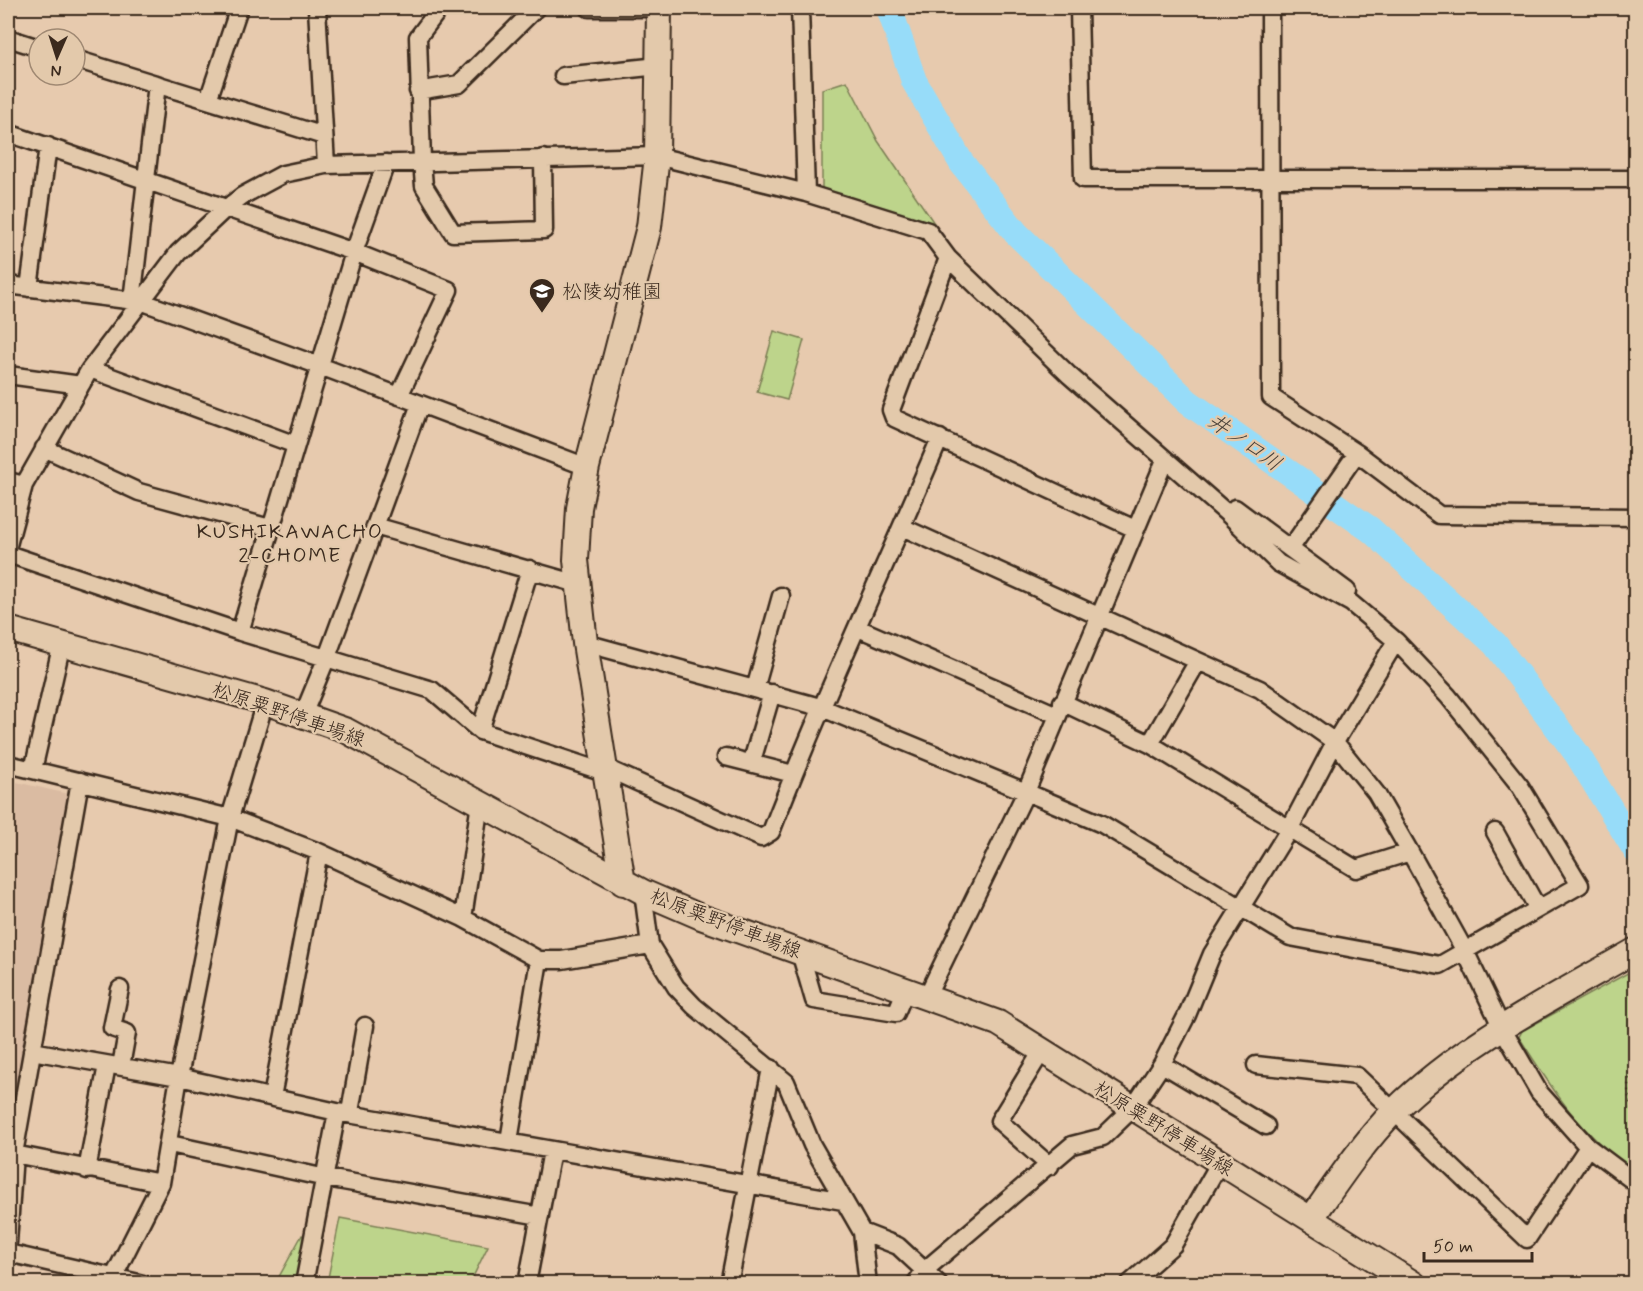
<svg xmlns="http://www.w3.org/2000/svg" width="1643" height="1291" font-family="Mynerve,'Klee One',sans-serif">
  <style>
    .built { fill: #dabba2 }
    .park { fill: #bdd48b; stroke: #7c7f54; stroke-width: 1.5 }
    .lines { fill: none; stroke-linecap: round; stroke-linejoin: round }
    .river { stroke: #97dcf9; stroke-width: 26 }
    .street-casing { stroke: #3b2a1e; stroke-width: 21 }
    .secondary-casing { stroke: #3b2a1e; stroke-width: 28 }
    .path { stroke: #3b2a1e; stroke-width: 2; stroke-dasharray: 1.5 4.5; stroke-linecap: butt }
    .street { stroke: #e3c9ab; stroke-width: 16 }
    .secondary { stroke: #e3c9ab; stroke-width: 24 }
    .labels { text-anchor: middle; stroke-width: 4.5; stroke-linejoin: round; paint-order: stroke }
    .poi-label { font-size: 20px; fill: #3b2a1e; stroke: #e3c9ab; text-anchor: start }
    .street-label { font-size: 20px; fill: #3b2a1e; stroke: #e3c9ab }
    .water-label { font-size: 21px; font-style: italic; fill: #443c34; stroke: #e3c9ab }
    .neighbourhood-label { font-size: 21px; letter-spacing: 1.5px; fill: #3b2a1e; stroke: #e3c9ab }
  </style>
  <rect width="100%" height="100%" fill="#e7caae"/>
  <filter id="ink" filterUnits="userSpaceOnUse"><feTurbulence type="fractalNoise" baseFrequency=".0167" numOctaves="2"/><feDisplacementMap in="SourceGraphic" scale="12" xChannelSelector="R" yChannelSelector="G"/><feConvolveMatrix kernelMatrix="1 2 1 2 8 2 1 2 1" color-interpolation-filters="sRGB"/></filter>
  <g filter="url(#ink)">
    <path class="built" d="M8 780 68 794 8 1138Z"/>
    <path class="park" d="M847 81 878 141 934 223 827 194 822 188V89Z
      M774 331 804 340 787 400 757 392Z
      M1635 969V1173C1578 1130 1557 1097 1519 1037L1522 1031Z
      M340 1218 488 1246 470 1283H327Z
      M302 1235 306 1238 296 1283 275 1284Z"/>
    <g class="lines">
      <path class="river" d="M889 8 914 81 961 162 1016 233 1188 402 1371 530 1495 644 1577 754 1636 851"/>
      <g class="street-casing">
        <path id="street" d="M317 8 326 165
          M440 8 418 37 422 161 424 186 453 233 544 230 543 158
          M589 8H659
          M800 8 806 193
          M1079 8 1083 179H1636
          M1270 8 1271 397 1357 453 1439 515 1636 517
          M8 38 39 48
          M75 59 324 136
          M563 76 659 66
          M418 91 459 84 536 8
          M208 100 239 8
          M8 133 354 252 449 290 399 396
          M948 258 891 410 894 418 1135 529
          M8 285 143 302 320 366 587 467
          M29 288 48 146
          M132 301 157 84
          M90 369 296 445
          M8 375 81 385
          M44 448 139 492 270 528
          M8 481 24 485
          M1232 512 1235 508 1347 591
          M375 526 578 584
          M902 527 1260 689 1335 742 1376 793 1410 852 1466 953 1502 1028 1539 1092 1588 1147 1636 1183
          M8 545 24 485 90 369 178 253 225 209 242 196 283 174 326 165 657 156 806 193 928 231 948 258 1069 375 1229 515 1278 563 1351 603 1396 641 1448 696 1520 786 1580 885 1440 965 1290 937 1102 824 1026 792 820 707 585 643
          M1290 549 1357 453
          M8 554 240 632 432 690 480 731 607 773
          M858 628 1057 715
          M240 632 354 252 386 163
          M755 689 781 596
          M1062 702 1150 744 1356 869 1410 852
          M303 715 327 657 420 404
          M480 731 530 569
          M1150 744 1198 661
          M726 757 793 774
          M752 761 772 693
          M8 764 230 818 319 852 463 918 539 960H562L650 945
          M606 768 761 838 771 832C822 699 884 570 940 438
          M33 770 62 643
          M1495 832 1538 909
          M643 892 650 945 676 987 694 1006 786 1082 812 1145 862 1232 868 1284
          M463 918 480 803
          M800 952 814 1000 896 1013 906 989
          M120 989 112 1028 127 1033 121 1066
          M927 996 1026 792 1165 460
          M32 1051 179 1077 337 1112 843 1201
          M1042 1051 999 1121 1050 1166
          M1162 1064 1266 1126
          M1256 1065 1357 1076 1527 1239 1588 1147
          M272 1097 319 852
          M350 1112 365 1026
          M509 1141 539 960
          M170 1144 326 1178 540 1216
          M14 1154 161 1183
          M87 1170 107 1065
          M862 1232 898 1246 939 1284
          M8 1243 14 1154 80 781
          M8 1253 143 1284
          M110 1284 161 1183 179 1077 230 818 265 702
          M304 1284 337 1112
          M527 1284 552 1151
          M729 1284 771 1068
          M915 1284 925 1270 1072 1145 1103 1137 1133 1108 1162 1064 1187 1015 1212 954 1290 828 1335 742 1396 641
          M1129 1284 1173 1245 1219 1164"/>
      </g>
      <g class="secondary-casing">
        <path id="secondary" d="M8 629 265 702 347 731 643 892 701 917 998 1023 1414 1284
          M623 883 585 643 576 560 579 508 587 467 649 227 657 156 659 8
          M1311 1219C1337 1182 1362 1144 1394 1111 1463 1043 1553 998 1636 950"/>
      </g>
      <path class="path" d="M1636 1055C1626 1077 1625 1097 1636 1119"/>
      <use href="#street" class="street"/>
      <use href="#secondary" class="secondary"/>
    </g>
  </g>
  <defs>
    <g id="school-pin" transform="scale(1.35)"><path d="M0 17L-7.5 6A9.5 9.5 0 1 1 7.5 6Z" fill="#3b2a1e" stroke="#e3c9ab"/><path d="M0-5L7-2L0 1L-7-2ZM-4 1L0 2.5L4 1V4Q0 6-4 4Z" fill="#fff"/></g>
  </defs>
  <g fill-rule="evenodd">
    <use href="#school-pin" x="542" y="291"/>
  </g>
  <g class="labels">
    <g class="poi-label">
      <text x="562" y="298">松陵幼稚園</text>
    </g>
    <g class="street-label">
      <text transform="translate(289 714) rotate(19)" y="7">松原粟野停車場線</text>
      <text transform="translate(726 923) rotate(21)" y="7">松原粟野停車場線</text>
      <text transform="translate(1164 1128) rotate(32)" y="7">松原粟野停車場線</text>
    </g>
    <g class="water-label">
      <text transform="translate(1245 442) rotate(35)" y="7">井ノ口川</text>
    </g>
    <g class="neighbourhood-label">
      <text x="290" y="538">KUSHIKAWACHO<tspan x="290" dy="24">2-CHOME</tspan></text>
    </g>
  </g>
  <rect width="1643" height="1291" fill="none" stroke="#e3c9ab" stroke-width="30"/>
  <rect x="15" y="15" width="1613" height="1261" fill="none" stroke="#3b2a1e" stroke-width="2" filter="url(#ink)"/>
  <g transform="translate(57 57) rotate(183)"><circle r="28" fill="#e3c9ab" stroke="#a08973" stroke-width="1.5"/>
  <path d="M0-4.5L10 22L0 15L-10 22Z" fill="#3b2a1e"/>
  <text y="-9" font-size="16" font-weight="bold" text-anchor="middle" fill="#3b2a1e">N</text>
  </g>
  <path d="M1424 1252v9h108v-9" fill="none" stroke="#3b2a1e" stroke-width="3"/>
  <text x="1433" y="1252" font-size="18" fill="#3b2a1e" stroke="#e3c9ab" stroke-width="4.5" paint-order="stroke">50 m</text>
</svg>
